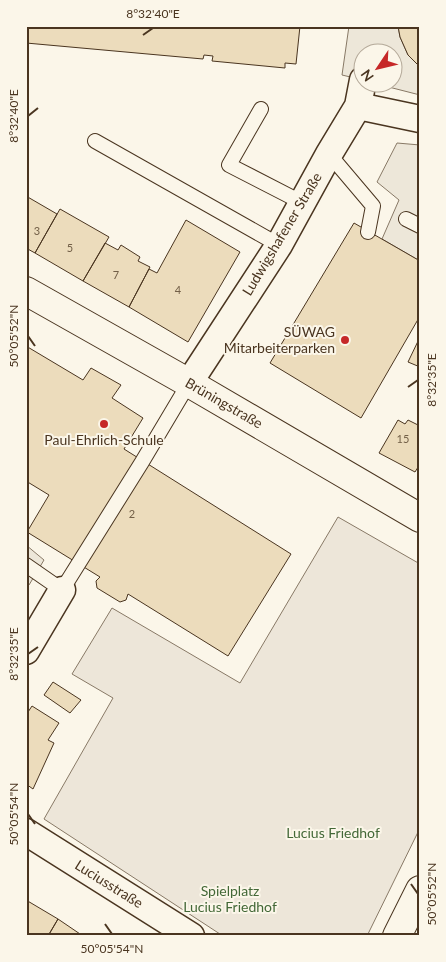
<svg xmlns="http://www.w3.org/2000/svg" width="446" height="962" font-family="Lato,sans-serif">
  <style>
    .green { fill: #ede6d9; stroke: #887966 }
    .parking { fill: #ede7d9; stroke: #887966 }
    .building { fill: #ecdcbc; stroke: #4a3520 }
    .lines { fill: none; stroke-linecap: round; stroke-linejoin: round }
    .lane-casing { stroke: #4a3520; stroke-width: 16 }
    .street-casing { stroke: #4a3520; stroke-width: 29 }
    .secondary-casing { stroke: #4a3520; stroke-width: 30 }
    .lane { stroke: #fbf6e9; stroke-width: 14 }
    .street { stroke: #fbf6e9; stroke-width: 26 }
    .secondary { stroke: #fbf6e9; stroke-width: 28 }
    .ticks { fill: none; stroke: #4a3520; stroke-width: 2 }
    .poi-dot { fill: #c62828; stroke: #fbf6e9; stroke-width: 2 }
    .labels { text-anchor: middle; stroke-width: 4; stroke-linejoin: round; paint-order: stroke }
    .number-label { font-size: 11px; fill: #725f47 }
    .street-label { font-size: 14px; fill: #4a3520; stroke: #fbf6e9 }
    .poi-label { font-size: 14px; fill: #4a3520; stroke: #fbf6e9; text-anchor: end }
    .park-label { font-size: 14px; fill: #436837; stroke: #fbf6e9 }
    .neatline { fill: none; stroke: #4a3520; stroke-width: 2 }
    .ticks-label { font-size: 12px; text-anchor: middle; fill: #4a3520 }
  </style>
  <rect width="100%" height="100%" fill="#fbf6e9"/>
  <path class="green" d="M338 517 420 564V828L367 936H223L44 819 113 698 72 674 112 608 240 683Z"/>
  <path class="parking" d="M349 26H398L400 37 408 55 420 67V95L373 83 394 82V52H364L363 80 342 75Z
    M397 143 420 145V261L382 239 399 200 377 182Z
    M26 545 44 560 29 585 26 584Z"/>
  <path class="building" d="M26 26H300L296 64 285 63V68L212 61 213 56 204 55 203 59 26 43Z
    M398 26H420V67L408 55 400 37Z
    M26 196 57 214 35 253 26 248Z
    M60 209 109 237 83 281 35 253Z
    M186 220 240 252 188 342 129 307 149 269 157 273Z
    M354 223 420 261V316L361 418 270 363Z
    M105 243 118 250 121 245 140 257 138 261 150 267 129 307 83 281Z
    M420 337V367L408 362Z
    M26 346 83 380 91 368 121 385 112 398 143 418 124 449 291 554 228 656 128 594 126 600 120 602 97 588 96 581 100 577 27 532 49 495 26 481Z
    M398 420 405 424 408 420 420 426V464L415 472 379 453Z
    M53 682 81 700 70 713 44 695Z
    M32 706 59 723 48 740 54 743 33 789 26 784V715Z
    M26 900 58 919 48 936H26Z
    M58 919 83 936H48Z"/>
  <g class="lines">
    <g class="lane-casing">
      <path id="lane" d="M261 109 229 165 303 203
        M95 141 279 245
        M329 154 373 206 368 232
        M406 219 420 226
        M26 565 62 590 142 462 189 383"/>
    </g>
    <g class="street-casing">
      <path id="street" d="M358 106 420 119
        M189 383 279 245 329 154 358 106 363 80
        M26 651 62 590
        M26 832 191 936"/>
    </g>
    <g class="secondary-casing">
      <path id="secondary" d="M26 291 189 383 420 518
        M397 936 420 890"/>
    </g>
    <use href="#lane" class="lane"/>
    <use href="#street" class="street"/>
    <use href="#secondary" class="secondary"/>
  </g>
  <path class="ticks" d="M143 35 153 28M28 116 38 108M28 336 35 346M408 387 418 380M28 654 38 647M28 814 35 824M411 884 418 894M105 924 112 934"/>
  <g class="poi-dot">
    <circle cx="345" cy="340" r="5"/>
    <circle cx="104" cy="424" r="5"/>
  </g>
  <g class="labels">
    <g class="number-label">
      <text x="37" y="235">3</text>
      <text x="70" y="252">5</text>
      <text x="116" y="279">7</text>
      <text x="178" y="294">4</text>
      <text x="403" y="443">15</text>
      <text x="132" y="518">2</text>
    </g>
    <g class="street-label">
      <text transform="translate(282 234) rotate(-59)" y="5">Ludwigshafener Straße</text>
      <text transform="translate(224 403) rotate(30)" y="5">Brüningstraße</text>
      <text transform="translate(109 884) rotate(32)" y="5">Luciusstraße</text>
    </g>
    <g class="poi-label">
      <text x="335" y="337">SÜWAG<tspan x="335" dy="16">Mitarbeiterparken</tspan></text>
      <text x="104" y="445" text-anchor="middle">Paul-Ehrlich-Schule</text>
    </g>
    <g class="park-label">
      <text x="333" y="838">Lucius Friedhof</text>
      <text x="230" y="896">Spielplatz<tspan x="230" dy="16">Lucius Friedhof</tspan></text>
    </g>
  </g>
  <rect width="446" height="962" fill="none" stroke="#fbf6e9" stroke-width="55"/>
  <g transform="translate(378 68) rotate(235)"><circle r="24" fill="#fbf6e9" stroke="#b4a999"/>
  <path d="M0-4L9 19L0 12L-9 19Z" fill="#c62828"/>
  <text y="-8" font-size="14" font-weight="bold" text-anchor="middle" fill="#4a3520">N</text>
  </g>
  <rect x="28" y="28" width="390" height="906" class="neatline"/>
  <g class="ticks-label">
    <text x="153" y="18">8°32'40"E</text>
    <text transform="translate(14 116) rotate(-90)" y="4">8°32'40"E</text>
    <text transform="translate(14 336) rotate(-90)" y="4">50°05'52"N</text>
    <text transform="translate(432 380) rotate(-90)" y="4">8°32'35"E</text>
    <text transform="translate(14 654) rotate(-90)" y="4">8°32'35"E</text>
    <text transform="translate(14 814) rotate(-90)" y="4">50°05'54"N</text>
    <text transform="translate(432 894) rotate(-90)" y="4">50°05'52"N</text>
    <text x="112" y="953">50°05'54"N</text>
  </g>
</svg>
